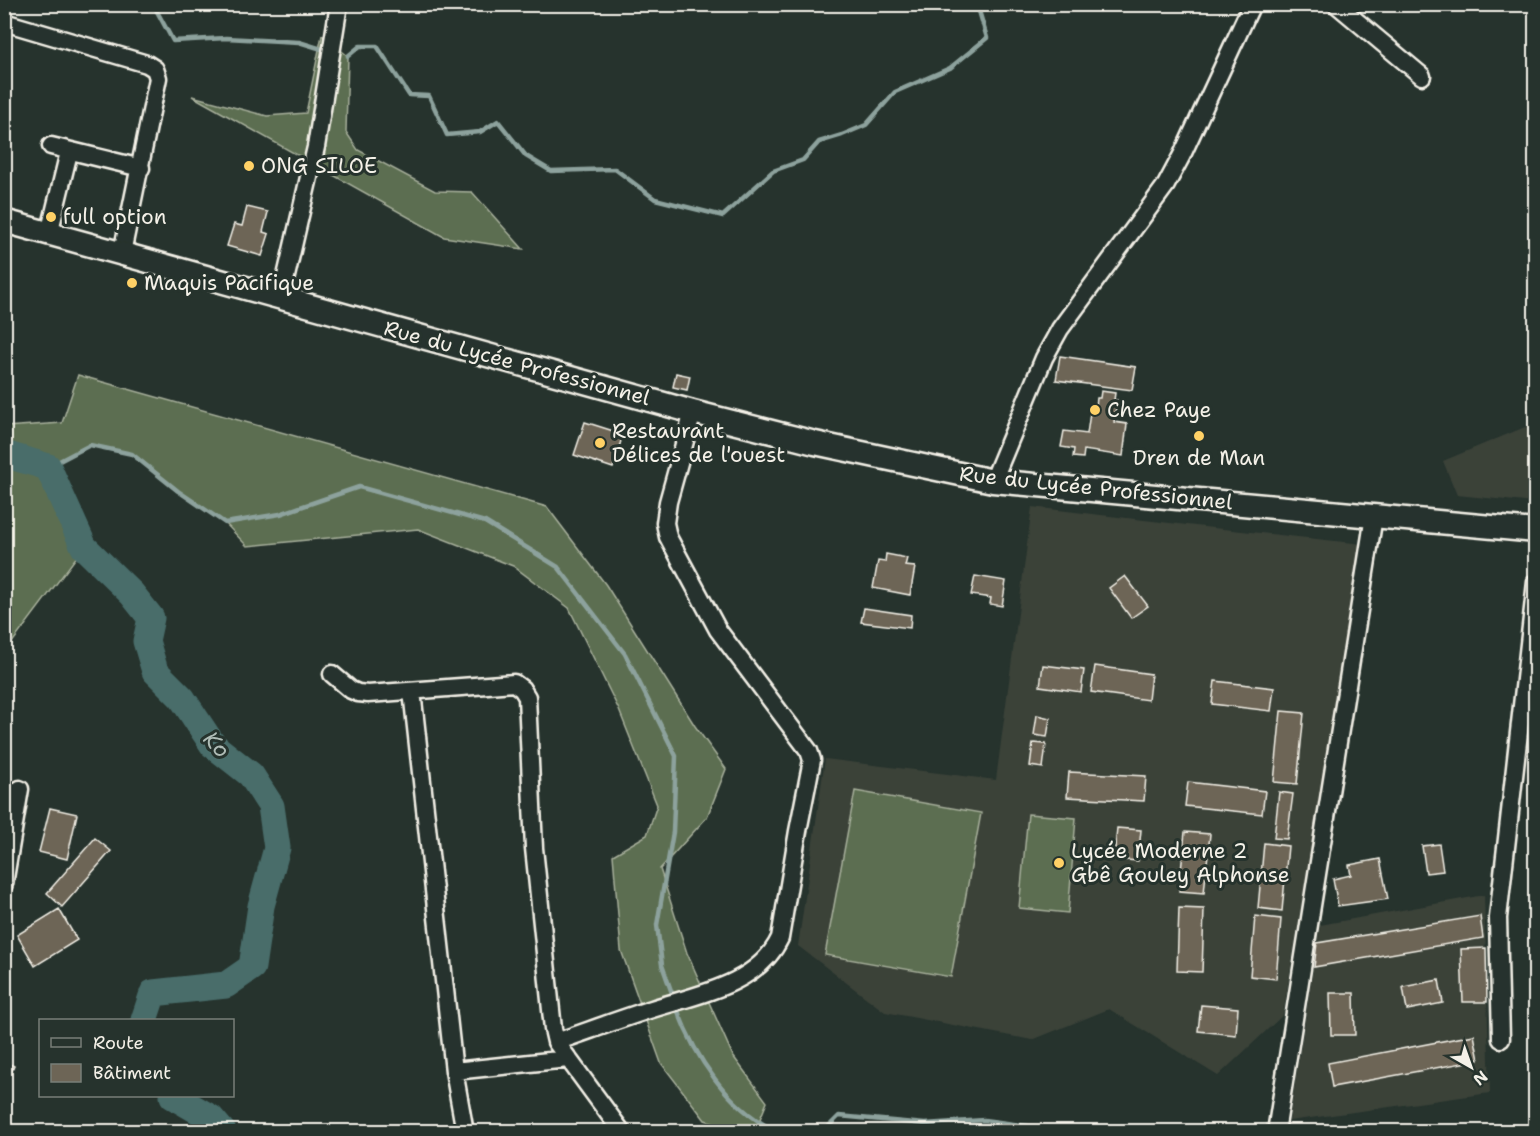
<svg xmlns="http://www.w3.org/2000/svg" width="1540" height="1136" font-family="'Shantell Sans',sans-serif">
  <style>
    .built { fill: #3b4239 }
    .grass { fill: #5b6e51; stroke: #a8b09c; stroke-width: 1.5 }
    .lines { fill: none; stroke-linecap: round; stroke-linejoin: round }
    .stream { stroke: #8da29d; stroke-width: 4.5 }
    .river { stroke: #486d6b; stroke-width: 27 }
    .building { fill: #6d6556; stroke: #f4f1e8; stroke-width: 1.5 }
    .street-casing { stroke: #f4f1e8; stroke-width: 21 }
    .secondary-casing { stroke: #f4f1e8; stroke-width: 27 }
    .street { stroke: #26332d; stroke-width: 16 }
    .secondary { stroke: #26332d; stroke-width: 22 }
    .poi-dot { fill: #ffd166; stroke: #26332d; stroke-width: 2 }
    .labels { text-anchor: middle; stroke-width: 6; stroke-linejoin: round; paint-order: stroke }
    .poi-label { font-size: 21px; fill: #f4f1e8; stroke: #26332d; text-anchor: start }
    .street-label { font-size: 21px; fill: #f4f1e8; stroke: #26332d }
    .water-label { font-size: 22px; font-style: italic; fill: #afbcb6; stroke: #26332d }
  </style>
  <rect width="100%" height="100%" fill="#26332d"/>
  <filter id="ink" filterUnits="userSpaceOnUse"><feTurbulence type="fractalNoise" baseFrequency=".0167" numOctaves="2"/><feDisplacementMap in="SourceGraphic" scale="12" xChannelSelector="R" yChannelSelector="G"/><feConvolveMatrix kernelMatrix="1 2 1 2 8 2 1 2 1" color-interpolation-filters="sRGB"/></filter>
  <g filter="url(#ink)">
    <path class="built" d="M1535 423V503L1457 495 1443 461Z
      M1032 507 1204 527 1363 544 1283 1015 1218 1076 1109 1009 1032 1040 885 1012 798 946 825 759 996 780Z
      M1484 895 1490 1093 1289 1121 1320 925Z"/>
    <path class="grass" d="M322 35 348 56 346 132 358 150 435 191 472 192 523 249 444 237 192 96 267 116 306 113Z
      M78 375 547 507 606 585 695 726 726 769 707 817 660 869 687 953 733 1056 767 1102 755 1131H741L705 1120 661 1063 621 950 613 855 647 835 657 805 619 710 569 608 513 566 418 529 247 546 225 523 178 491 132 455 89 445 48 467 84 547 5 652V427L62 423Z
      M855 791 981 813 951 977 825 955Z
      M1028 814 1076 818 1068 913 1019 908Z"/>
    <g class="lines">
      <path class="stream" d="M153 4 173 41 226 38 299 42 325 50
        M348 56 360 46H377L409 95 429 96 447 135 480 132 498 121 526 156 551 171 615 169 655 199 723 216 773 171 803 160 819 142 842 135 866 125 895 92 950 68 987 38 977 4
        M48 467 90 445 132 454 178 491 225 523 280 514 359 487 485 522 558 567 625 654 676 756 673 832 657 925 662 965 674 999
        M676 1006C694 1056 728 1109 778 1132
        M823 1132 839 1116 925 1124 984 1120 1072 1132"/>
      <path class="river" d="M4 454 48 467 84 547 132 594 151 618 146 641 155 671 182 698 213 745 251 775 271 806 277 848 261 906 252 967 226 985 153 993 144 1020
        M173 1096 211 1118 223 1132"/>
    </g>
    <path class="building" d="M247 207 268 212 263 232 269 234 262 256 227 246 234 224 242 226Z
      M1060 356 1136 367 1132 390 1056 380Z
      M676 373 690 376 687 390 673 387Z
      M1101 391 1115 393 1114 400H1117L1114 422 1127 424 1123 456 1084 450 1083 458 1073 457 1074 449 1061 447 1064 431 1087 434 1090 413 1095 414 1097 398H1100Z
      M585 422 623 434 613 468 574 455Z
      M886 554 907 558 905 566 915 567 910 595 873 588 878 561 885 562Z
      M975 576 1006 581 1002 606 990 604 991 598 971 595Z
      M1125 576 1148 606 1131 618 1109 588Z
      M864 608 911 615 910 628 861 622Z
      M1043 665 1084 670 1081 692 1040 686Z
      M1095 666 1151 674 1148 700 1091 692Z
      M1215 681 1274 688 1271 711 1212 704Z
      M1281 711 1304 713 1297 784 1274 782Z
      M1037 715 1050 718 1047 737 1034 735Z
      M1033 743 1046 744 1043 768 1030 766Z
      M1069 772 1146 776 1144 801 1067 797Z
      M1188 782 1265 791 1262 814 1185 806Z
      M1279 792 1293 794 1287 839 1274 838Z
      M50 808 77 814 67 859 39 852Z
      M1117 828 1141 830 1138 861 1114 859Z
      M1185 832 1210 834 1204 893 1179 891Z
      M95 838 111 851 62 907 47 893Z
      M1264 843 1288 846 1282 911 1258 908Z
      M1439 844 1443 871 1426 873 1422 846Z
      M1380 859 1388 899 1338 906 1333 879 1351 875 1349 865Z
      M1179 908 1204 909 1202 972 1177 971Z
      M59 909 77 940 35 966 17 935Z
      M1255 916 1281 919 1276 979 1250 976Z
      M1480 916 1483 938 1314 967 1317 943Z
      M1486 948 1487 1002H1463L1461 949Z
      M1439 980 1443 1003 1407 1010 1403 987Z
      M1330 993H1354L1355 1035H1331Z
      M1201 1005 1238 1008 1236 1035 1198 1031Z
      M1474 1035 1479 1060 1332 1087 1328 1063Z
      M4 1061 14 1066 7 1081 4 1080Z"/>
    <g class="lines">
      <g class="street-casing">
        <path id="street" d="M1336 4 1422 76
          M4 22 147 64 155 69 158 78 122 253
          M51 146 141 168
          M49 234 69 152
          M281 298 316 147 339 4
          M993 481 1044 358 1060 329 1166 185 1182 155 1252 4
          M332 674 351 690 358 693 368 694 514 683 522 689 527 697 534 848 553 1029 556 1042 622 1132
          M412 691 454 1071 465 1132
          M4 884 20 789
          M1501 1039 1498 918 1536 582
          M556 1042C588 1031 620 1019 652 1009 696 995 758 985 780 938L798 831 812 760 809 751 718 630 668 537 665 523 668 502 693 412
          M454 1071 568 1059
          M1276 1132 1374 516"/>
      </g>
      <g class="secondary-casing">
        <path id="secondary" d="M4 221 693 412 815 443 993 481 1536 531"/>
      </g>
      <use href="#street" class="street"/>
      <use href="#secondary" class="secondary"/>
    </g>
  </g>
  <g class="poi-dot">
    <circle cx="249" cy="166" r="6"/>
    <circle cx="51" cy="217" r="6"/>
    <circle cx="132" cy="283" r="6"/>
    <circle cx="1095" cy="410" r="6"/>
    <circle cx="1199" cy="436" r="6"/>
    <circle cx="600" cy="443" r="6"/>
    <circle cx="1059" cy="863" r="6"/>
  </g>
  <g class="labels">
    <g class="poi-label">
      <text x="261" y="173">ONG SILOE</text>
      <text x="63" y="224">full option</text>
      <text x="144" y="290">Maquis Pacifique</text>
      <text x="1107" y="417">Chez Paye</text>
      <text x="612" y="438">Restaurant<tspan x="612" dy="24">Délices de l'ouest</tspan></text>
      <text x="1199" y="465" text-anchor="middle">Dren de Man</text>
      <text x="1071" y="858">Lycée Moderne 2<tspan x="1071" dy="24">Gbê Gouley Alphonse</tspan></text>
    </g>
    <g class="street-label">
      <text transform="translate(517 363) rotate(15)" y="7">Rue du Lycée Professionnel</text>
      <text transform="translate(1096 488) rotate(6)" y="7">Rue du Lycée Professionnel</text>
    </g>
    <g class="water-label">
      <text transform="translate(217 744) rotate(47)" y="8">Ko</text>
    </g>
  </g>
  <rect width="1540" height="1136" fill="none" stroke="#26332d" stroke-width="24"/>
  <rect x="12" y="12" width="1516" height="1112" fill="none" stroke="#f4f1e8" stroke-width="2" filter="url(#ink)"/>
  <rect x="39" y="1019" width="195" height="78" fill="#26332d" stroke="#787f78" stroke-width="1.5"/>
  <rect x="51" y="1038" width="30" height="9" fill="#26332d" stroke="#787f78" stroke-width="1.5"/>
  <text x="93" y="1049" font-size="18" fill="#f4f1e8">Route</text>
  <rect x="51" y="1064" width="30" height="18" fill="#6d6556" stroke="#787f78" stroke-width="1.5"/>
  <text x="93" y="1079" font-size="18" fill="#f4f1e8">Bâtiment</text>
  <g transform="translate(1471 1067) rotate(140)" stroke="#26332d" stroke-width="4.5" paint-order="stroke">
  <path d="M0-4.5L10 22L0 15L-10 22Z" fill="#f4f1e8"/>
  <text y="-9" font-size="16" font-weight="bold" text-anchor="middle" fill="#f4f1e8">N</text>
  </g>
</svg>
